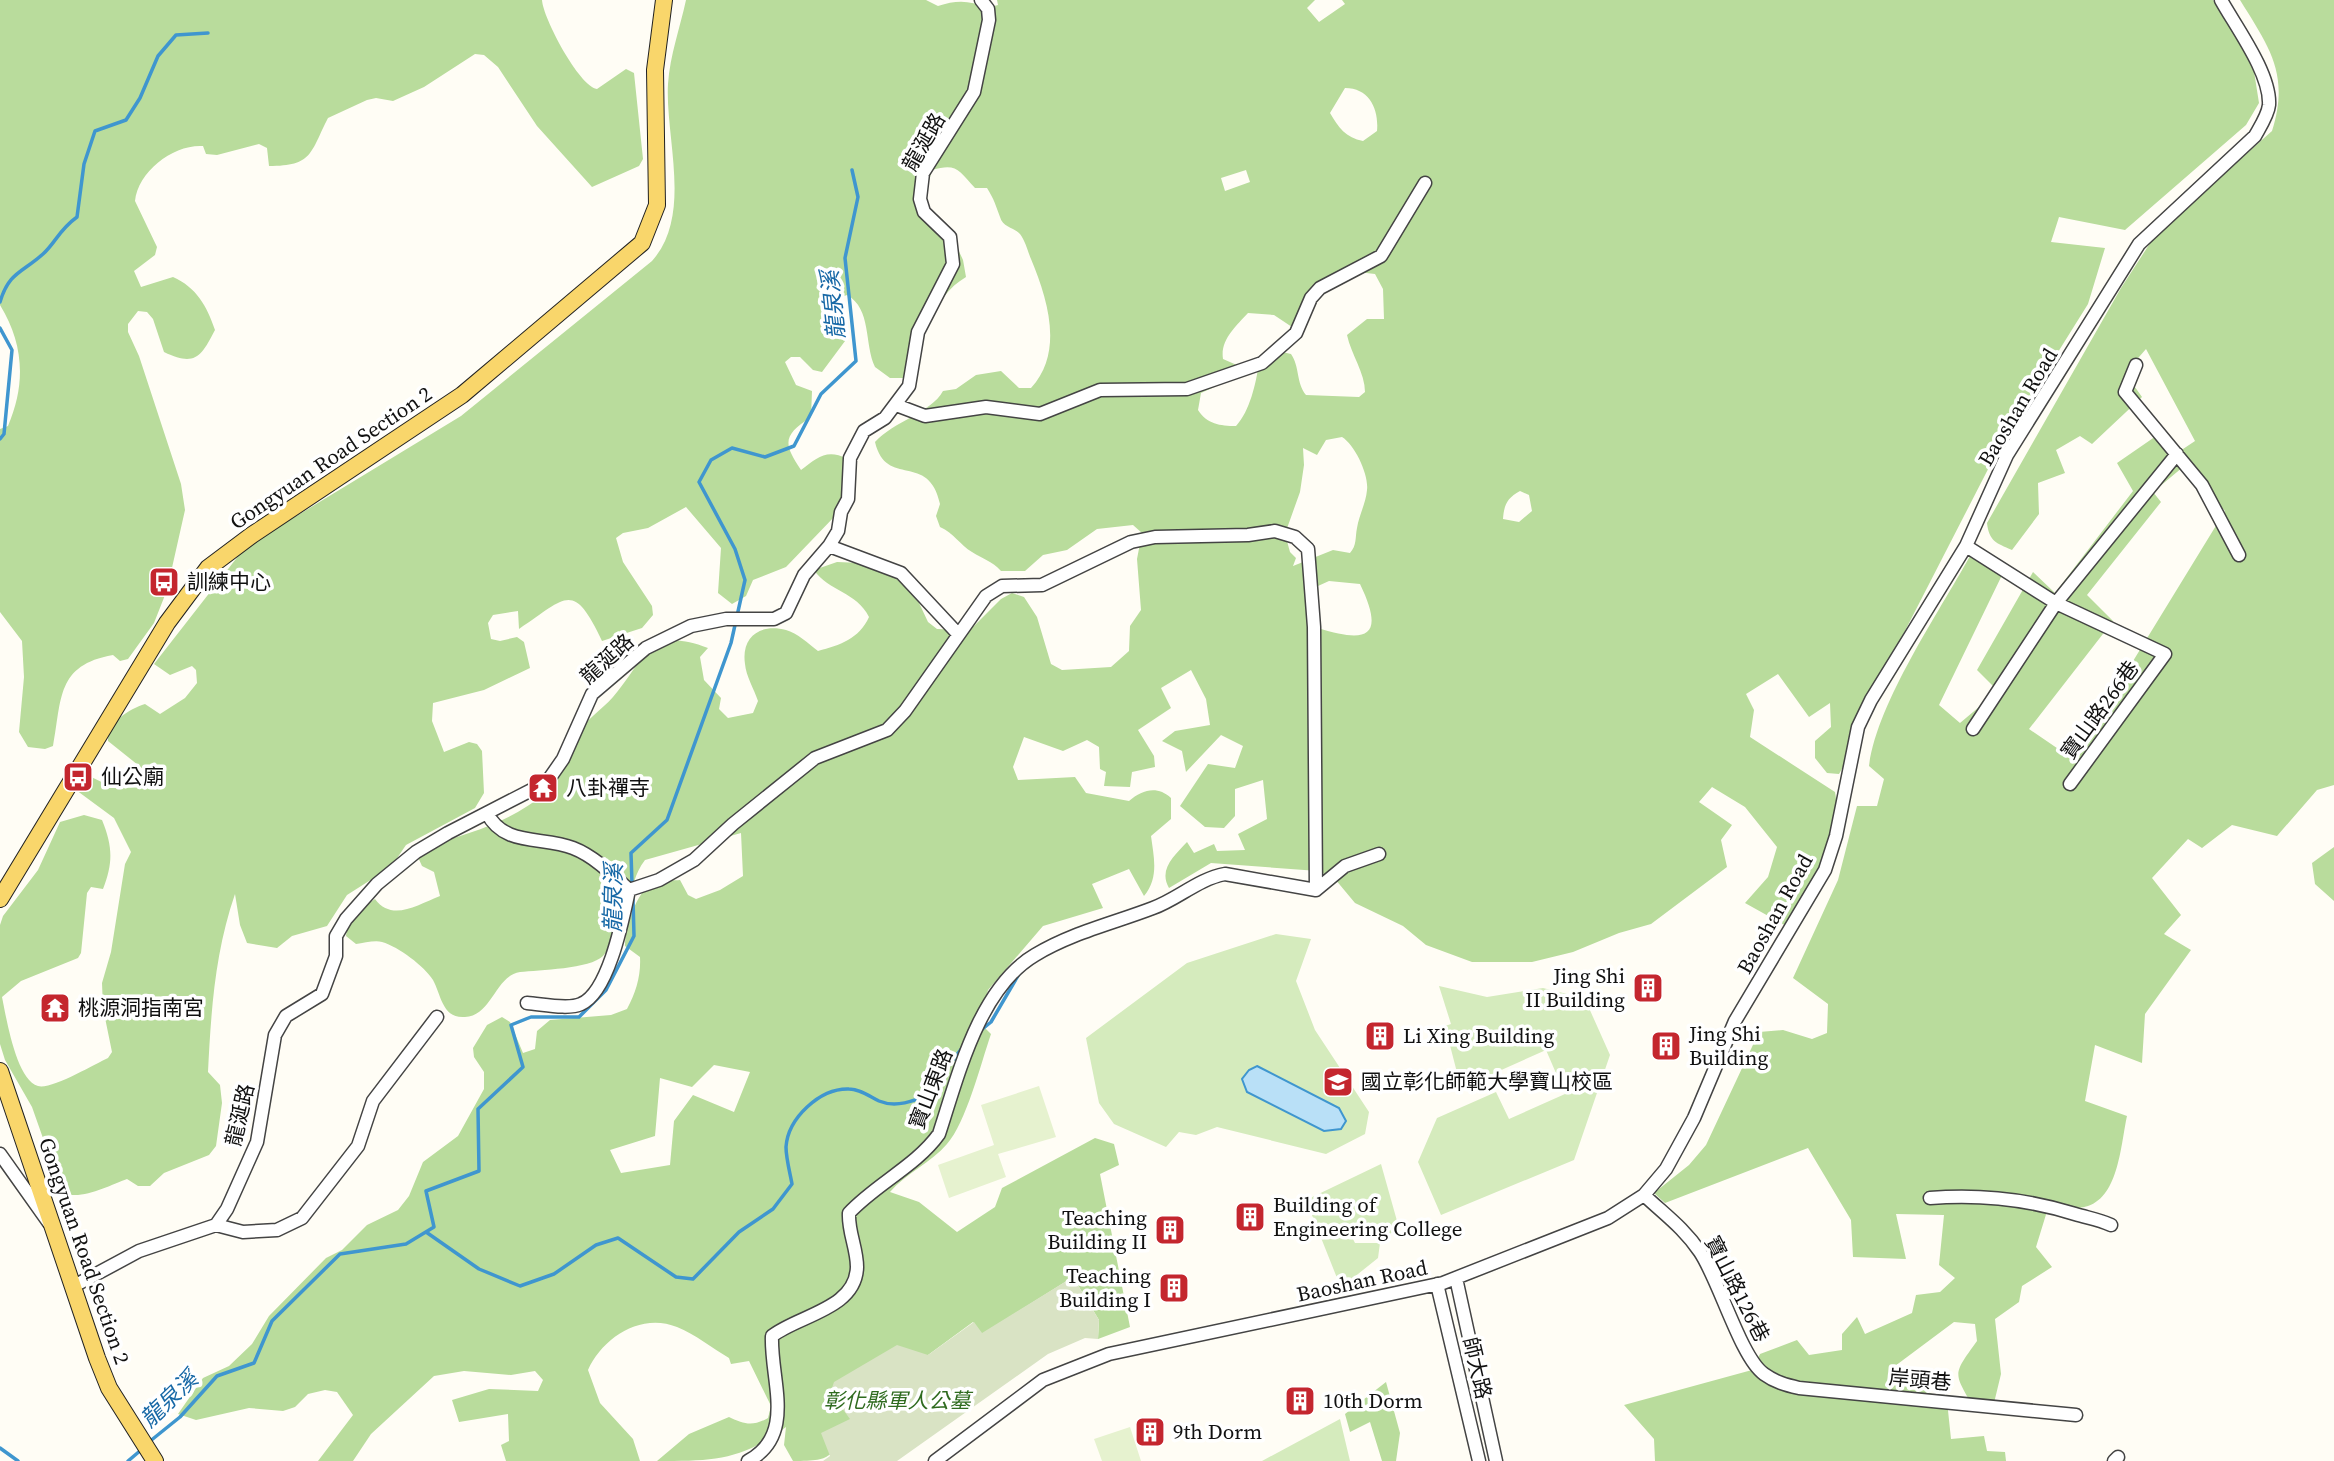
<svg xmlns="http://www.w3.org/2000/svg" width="2334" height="1461" font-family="'Source Serif 4','Noto Sans TC',serif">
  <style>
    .green { fill: #d5ebbd }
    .forest { fill: #b9dc9c; fill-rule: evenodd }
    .cemetery { fill: #d9e3c4 }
    .pitch { fill: #e6f2cf }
    .water { fill: #b9e0f7; stroke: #3f96cf; stroke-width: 2 }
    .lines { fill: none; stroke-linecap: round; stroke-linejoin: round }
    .stream { stroke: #3f96cf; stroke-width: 3.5 }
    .minor-casing { stroke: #444; stroke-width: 15 }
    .major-casing { stroke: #222; stroke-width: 18 }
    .minor { stroke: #fff; stroke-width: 12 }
    .major { stroke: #f9d66b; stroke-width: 16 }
    .labels { text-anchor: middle; stroke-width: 7; stroke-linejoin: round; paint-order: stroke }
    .street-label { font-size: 21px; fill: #111; stroke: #fff }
    .poi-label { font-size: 21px; fill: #111; stroke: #fff; text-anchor: start }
    .park-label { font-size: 21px; font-style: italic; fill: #2f6b1f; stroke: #fff }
    .water-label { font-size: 23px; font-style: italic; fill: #1768a6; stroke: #fff }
  </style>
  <rect width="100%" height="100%" fill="#fffdf5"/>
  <path class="green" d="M1276 934 1311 939 1296 981 1315 1030 1369 1112 1365 1134 1326 1154 1217 1127 1196 1135 1179 1132 1166 1147 1114 1124 1099 1103 1086 1038 1187 963Z
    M1439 986 1487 997 1543 988 1571 995 1589 1008 1610 1055 1574 1160 1441 1215 1418 1162 1437 1118 1496 1092 1509 1119 1565 1094 1546 1050 1461 1088 1445 1026 1451 1024Z
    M1381 1164 1399 1228 1383 1238 1363 1236 1361 1230 1355 1228 1350 1233 1355 1243H1380L1378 1258 1348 1282 1339 1283 1306 1200Z
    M1340 1419 1350 1461H1262Z"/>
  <path class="forest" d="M0 0H542C543 18 579 86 597 89L626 69 634 73 643 159 639 166 592 187 537 126 498 67 484 55 475 54 424 87 393 101 376 98 367 100 328 118C310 153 313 166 269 166L267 148 259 144 217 155 206 154 203 146C174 144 138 171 135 201L157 247 155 255 134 271 141 287 173 277C196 287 207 306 215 330 201 357 195 367 164 352L153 319 147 312 138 311 128 324V332L139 356 181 484 185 510 167 590 154 623 128 659 120 661 113 655C56 665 62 699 53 746L45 749 28 747 19 732 24 677 22 641 0 612V429L8 426C26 384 24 344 0 305Z
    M686 0H926L938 6C956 0 970 0 986 8L998 5 997 0H1315L1307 8 1319 22 1345 4 1342 0H2213L2253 65 2259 103 2246 125 2125 230 2059 217 2051 242 2105 248 2088 304 2002 442 1871 697 1848 758 1839 774 1827 773 1815 758V741L1831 727 1830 703 1809 717 1778 674 1746 694 1754 710 1750 737 1835 792C1844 840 1811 887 1788 927L1745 903 1768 877 1777 847 1745 807 1712 787 1699 802 1732 825 1721 840 1727 867 1651 924 1619 933 1573 952 1532 962H1472L1426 945 1403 926 1355 903 1335 879 1318 871 1211 863 1169 888C1158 869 1175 855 1187 842L1194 853 1214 844 1217 851 1245 850 1238 834 1267 819 1263 780 1235 789V816L1224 828 1205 827 1180 806 1208 764 1235 768 1243 746 1221 735 1186 772 1182 751 1162 741 1175 731 1210 725 1206 699 1191 670 1161 688 1171 708 1138 730 1154 756 1155 767 1132 772 1130 787 1104 786 1106 772 1100 769 1099 747 1087 740 1063 751 1024 737 1013 767 1018 780 1075 777 1086 793 1129 801C1142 790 1157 785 1171 798V819L1151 836C1154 858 1159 878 1144 896L1129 869 1092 884 1103 908 1043 926 988 990 980 1023 991 1034C981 1063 966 1123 947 1144 931 1163 906 1173 890 1192L919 1202 957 1232 995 1207 1002 1188 1095 1138 1114 1144 1119 1165 1100 1174 1130 1327 1098 1339 1099 1320 1073 1277 982 1334 973 1322 928 1355 828 1402 836 1400 851 1419C830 1456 837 1461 793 1461L784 1445 786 1427C740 1461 714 1461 657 1461L689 1434 729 1417C744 1424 752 1427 768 1418L771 1406 749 1361 731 1364 729 1358C712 1348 695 1334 677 1327 641 1312 602 1338 588 1370L600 1403 633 1439 640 1461H506L501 1445 509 1441 508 1414 459 1422 452 1400 489 1389 538 1391 543 1380 535 1371 511 1375 464 1371 434 1376 371 1434 353 1461H318L353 1415 337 1392 325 1390 308 1394 295 1407 283 1411 249 1408 196 1420 178 1414 203 1378 229 1366 252 1344 269 1316 326 1258 342 1250 367 1225 398 1210 409 1196 423 1162 458 1136 484 1089V1072L474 1057 473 1048 487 1025 502 1017 510 1022 523 1053 535 1049 537 1031 550 1020 611 1015 627 1009C636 992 641 976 640 957L625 946C625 928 636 893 652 883 659 879 672 881 680 880L688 895 696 899 720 890 743 876 741 833 645 860C634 874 633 889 627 904 623 912 616 919 613 927 610 937 611 948 603 956 590 969 539 970 520 972 495 976 492 1016 465 1017 442 1019 441 994 433 980 424 966 399 947 382 942 375 940 364 943 356 944L346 936C349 916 359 910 375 899 392 922 417 905 440 896L434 872 422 866 417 855 426 847C472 832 509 823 547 792 564 778 567 755 577 736 585 719 601 711 613 697 646 659 647 625 708 648L700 657 704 680 721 698 719 709 728 718 753 713 758 701C754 689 746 676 745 664 741 637 760 623 786 630 797 633 809 644 818 651 840 645 859 639 869 617 857 592 828 591 814 570L837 562 861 563 872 559 912 588 928 622 937 629 962 630 974 626 1001 599 1012 593 1024 597 1037 617 1051 664 1062 670 1111 667 1129 651 1130 626 1141 610 1137 559 1142 533 1133 525 1097 529 1067 550 1043 555 1025 571H1001C992 561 983 559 972 552 960 545 954 533 940 527L936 516 940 504C929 451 886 489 875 442 894 421 931 413 943 391L956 389 976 375 1001 371 1019 388H1031C1064 352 1048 300 1031 259 1028 252 1025 240 1020 234 1014 227 1003 228 1000 217 996 206 994 199 987 188H975C958 170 957 163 932 170L925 195 932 220 956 245 963 260 966 277C933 296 918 343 907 378H890L875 367C864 344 872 309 847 295L831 301 827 308V325L844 330 848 337 822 372 813 370 800 357H791L785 362 796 385 812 391 811 417C784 435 782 442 801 470 817 458 827 448 847 459L850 476 835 516 786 567 753 580 746 596 732 604 718 593 721 548 686 507 648 528 623 533 616 538 623 562 652 606 653 615 642 628 602 641C573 580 567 597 519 629L518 611 493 615 488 623 491 639 500 641 517 637 524 642 530 668 484 690 433 703 432 721 444 752 469 742 477 744 482 751 484 793 475 808 406 845 391 867 347 895 327 926 292 936 277 948 247 943 240 925 235 894C215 952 211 1011 208 1072L220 1085 222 1103 216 1146 209 1155 164 1173 150 1186H138L127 1179C110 1185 79 1202 62 1192L32 1107 5 1060 0 1044V925L3 916 38 870 60 822 84 815 102 820C113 847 113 863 103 889L91 887 87 893 81 953 78 958 21 981 2 997C6 1016 16 1080 38 1086 51 1090 95 1064 108 1058L112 1052 103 1008 102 983 111 952 125 864 131 852 114 818 76 790 85 774 114 788 142 775 143 769 108 741C108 722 129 709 145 704L160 714 185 698 197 683 196 670 192 666 170 675 154 664 239 555 252 543 461 416 652 261C693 215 665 138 668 84 670 55 680 28 686 0ZM1345 88C1370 88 1379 110 1377 131L1363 141C1346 138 1338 127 1330 113ZM1246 170 1250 182 1225 191 1221 178ZM1349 271 1375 274 1383 289 1384 319H1367L1347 335C1351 354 1365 373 1365 392L1359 397 1306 395C1296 383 1300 367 1291 354L1282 352 1259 363C1256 383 1250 411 1236 426 1220 426 1207 424 1198 410L1201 393 1241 375 1239 366 1223 359C1220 340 1236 326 1248 313L1274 315 1295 329 1334 280ZM1342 437C1355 445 1369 475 1367 490 1366 503 1359 515 1357 528 1355 538 1357 545 1350 553L1333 550 1293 566 1296 558 1290 552 1285 534 1300 492 1304 465 1303 448 1317 455 1326 440ZM1520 491 1529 495 1532 511 1519 522 1503 519C1504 505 1507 498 1520 491ZM1329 581 1360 584C1385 636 1369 644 1318 628L1309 606 1319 601 1318 586ZM714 1065 750 1072 734 1112 693 1095 674 1121 670 1165 621 1173 610 1150 655 1136 660 1078 692 1087Z
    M2240 0H2334V785L2317 790 2277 836 2232 825 2202 848 2188 839 2152 878 2181 915 2164 934 2191 950 2145 1014 2142 1063 2095 1045 2085 1101 2127 1116C2121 1143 2119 1196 2088 1206 2077 1210 2060 1207 2048 1208L2036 1247 2052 1267 2022 1286 2019 1302 1995 1319 2001 1374 1994 1403 1975 1410C1954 1372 1951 1377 1977 1341L1975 1324 1954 1322 1891 1369 1931 1374 1926 1391 1947 1401 1951 1439 1984 1436 1987 1451 2005 1452 2006 1461H1655L1654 1439 1624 1405 1752 1370 1760 1354 1797 1340 1809 1355 1842 1350V1334L1857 1317 1865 1334 1912 1313 1916 1295 1940 1292 1955 1278 1939 1265 1944 1215 1896 1214 1906 1259 1853 1257 1851 1220 1808 1148 1665 1203 1654 1193 1689 1165 1706 1145 1759 1032 1783 1030 1812 1039 1827 1033 1828 1004 1793 978 1838 880 1857 806H1877L1884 779 1869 766C1877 703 1938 614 1970 556L2004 571 1939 705 1960 723 1998 691 1977 670 2033 572 2055 593 2133 491 2117 463 2159 434 2174 455 2195 441 2146 349 2125 373 2142 397 2092 444 2080 436 2056 450 2065 473 2038 483 2039 514 2012 550C1996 543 1989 541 1987 523L2121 288 2156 234 2272 131C2290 74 2269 47 2240 0ZM2183 467 2225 511 2073 759 2029 729 2113 621 2087 595 2161 502 2153 492Z
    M2334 847V901L2315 884 2312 863Z
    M1386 1382 1400 1433 1396 1461H1382L1370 1422 1350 1432 1345 1414Z"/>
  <path class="cemetery" d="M1073 1277 1099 1320 1098 1339 1085 1338 1048 1354 897 1461H823L830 1456 821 1433 850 1419 836 1400 827 1403 834 1382 897 1345 928 1355 974 1322 982 1333Z"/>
  <path class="pitch" d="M1039 1086 1056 1137 998 1154 1006 1177 949 1198 938 1165 994 1145 981 1105Z
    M1130 1427 1141 1461H1102L1094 1439Z"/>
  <path class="water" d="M1257 1066 1339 1108 1346 1121 1341 1129 1324 1131 1247 1092 1242 1079 1249 1070Z"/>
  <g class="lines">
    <path class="stream" d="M0 302C9 272 22 273 43 254 56 242 59 230 77 217L84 164 95 131 126 120 140 98 158 56 176 35 208 33
      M0 328 12 350 4 434 0 439
      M632 884 631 853 667 820 731 643 745 580 735 549 699 482 711 460 732 448 765 457 794 446 821 394 856 361 845 258 858 197 852 170
      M980 1031 991 1022 1019 974
      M426 1232 479 1269 520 1286 554 1274 596 1245 618 1238 676 1277 693 1279 739 1232 773 1209 792 1184C790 1173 786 1158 786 1147 788 1118 820 1088 849 1089 860 1089 869 1096 879 1101 898 1109 918 1099 936 1092L946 1069 962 1048
      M149 1442 180 1417 217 1376 254 1363 272 1321 340 1254 406 1244 434 1227 426 1191 479 1171 478 1109 523 1067 511 1025 531 1017H579L606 990 634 936 633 899
      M0 1448 18 1461
      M128 1461 141 1450"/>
    <g class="minor-casing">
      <path id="minor" d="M2136 365 2125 392 2202 485 2239 555
        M896 405 925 416 986 407 1040 414 1100 390 1187 389 1262 363 1296 333 1311 298 1320 288 1381 256 1425 183
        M829 546 901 573 958 634
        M1966 546 2056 603 2165 654 2070 784
        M1973 729 2056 603 2177 454
        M487 813C504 847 543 836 573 848 594 856 613 875 629 890 623 918 609 992 581 1004 568 1010 542 1004 527 1003
        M629 890 659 880 694 860 733 824 815 758 887 730 905 711 986 596 1002 586 1042 585 1131 542 1155 537 1248 535 1275 531 1295 537 1308 549 1314 627 1316 890
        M1316 890 1345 866 1379 854
        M0 1154 49 1223
        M1644 1195C1664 1214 1684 1228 1700 1252 1719 1280 1741 1358 1764 1374 1775 1382 1786 1385 1799 1388L2076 1415
        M1930 1198C1980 1194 2027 1199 2075 1214 2088 1218 2098 1219 2111 1225
        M216 1225 243 1232 277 1230 302 1218 358 1146 373 1101 437 1017
        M1456 1278 1496 1461
        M1437 1284 1479 1461
        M74 1286 139 1251 216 1225 227 1209 257 1142 275 1035 286 1016 322 994 336 956V936L346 919 377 884 416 852 448 833 547 782 563 759 592 694 646 648 691 626 726 619H774L786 613 804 575 829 546 838 531 841 512 848 499 850 458 864 431 885 418 909 386 918 332 953 264 950 237 924 212 920 199 923 173 974 92 989 20 988 9 981 0
        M748 1461C797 1435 770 1379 772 1336 799 1315 856 1309 857 1267 857 1248 848 1232 849 1213 876 1184 916 1166 939 1134 958 1076 979 988 1035 955 1071 933 1114 923 1153 908 1178 899 1198 879 1225 874L1316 890
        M935 1461 1043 1380 1109 1354 1443 1283 1608 1218 1644 1195 1666 1169 1694 1118 1735 1021 1825 870 1836 836 1858 727 1871 700 1966 546 2007 455 2139 244 2255 136C2260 127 2268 115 2269 105 2271 74 2236 27 2221 0
        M2114 1461 2118 1457"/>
    </g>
    <g class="major-casing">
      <path id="major" d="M0 899 167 623 208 568 252 535 462 395 642 243 657 205 655 70 664 0
        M0 1071 97 1358 109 1388 155 1461"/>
    </g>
    <use href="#minor" class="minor"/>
    <use href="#major" class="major"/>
  </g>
  <defs>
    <g id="bus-square" transform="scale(1.575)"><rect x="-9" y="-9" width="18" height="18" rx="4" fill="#c4262e" stroke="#fff"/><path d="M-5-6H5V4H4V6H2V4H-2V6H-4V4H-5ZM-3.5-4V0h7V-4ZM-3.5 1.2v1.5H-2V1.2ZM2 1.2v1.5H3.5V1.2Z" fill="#fff"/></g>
    <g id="temple-square" transform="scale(1.575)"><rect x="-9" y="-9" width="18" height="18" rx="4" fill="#c4262e" stroke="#fff"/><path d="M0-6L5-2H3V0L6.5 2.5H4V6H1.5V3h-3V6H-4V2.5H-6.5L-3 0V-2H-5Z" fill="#fff"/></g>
    <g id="building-square" transform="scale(1.575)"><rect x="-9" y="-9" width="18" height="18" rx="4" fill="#c4262e" stroke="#fff"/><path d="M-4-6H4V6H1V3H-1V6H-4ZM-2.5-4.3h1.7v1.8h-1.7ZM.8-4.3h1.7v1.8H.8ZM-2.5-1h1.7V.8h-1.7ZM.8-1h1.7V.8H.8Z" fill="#fff"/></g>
    <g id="university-square" transform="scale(1.575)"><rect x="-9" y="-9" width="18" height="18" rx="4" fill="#c4262e" stroke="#fff"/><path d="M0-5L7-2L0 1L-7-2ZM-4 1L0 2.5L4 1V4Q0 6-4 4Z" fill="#fff"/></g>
  </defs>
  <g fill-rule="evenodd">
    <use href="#bus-square" x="164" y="582"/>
    <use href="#bus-square" x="78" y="777"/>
    <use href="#temple-square" x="543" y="788"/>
    <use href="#building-square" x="1648" y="988"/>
    <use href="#temple-square" x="55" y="1008"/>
    <use href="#building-square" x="1380" y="1036"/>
    <use href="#building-square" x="1666" y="1046"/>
    <use href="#university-square" x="1338" y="1082"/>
    <use href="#building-square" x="1250" y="1217"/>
    <use href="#building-square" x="1170" y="1230"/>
    <use href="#building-square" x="1174" y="1288"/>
    <use href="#building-square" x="1300" y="1401"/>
    <use href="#building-square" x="1150" y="1432"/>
  </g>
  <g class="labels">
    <g class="street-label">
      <text transform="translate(924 142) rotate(-60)" y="7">龍涎路</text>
      <text transform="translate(2018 407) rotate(-59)" y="7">Baoshan Road</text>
      <text transform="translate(331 458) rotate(-34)" y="7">Gongyuan Road Section 2</text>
      <text transform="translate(607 659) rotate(-42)" y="7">龍涎路</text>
      <text transform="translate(2100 710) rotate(-54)" y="7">寶山路266巷</text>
      <text transform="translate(1775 914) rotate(-61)" y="7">Baoshan Road</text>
      <text transform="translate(931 1089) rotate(-69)" y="7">寶山東路</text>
      <text transform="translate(240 1115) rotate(-77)" y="7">龍涎路</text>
      <text transform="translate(84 1251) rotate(71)" y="7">Gongyuan Road Section 2</text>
      <text transform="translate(1362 1281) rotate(-12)" y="7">Baoshan Road</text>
      <text transform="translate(1737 1289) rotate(63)" y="7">寶山路126巷</text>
      <text transform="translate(1477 1368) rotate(77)" y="7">師大路</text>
      <text transform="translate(1920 1380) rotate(5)" y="7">岸頭巷</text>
    </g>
    <g class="poi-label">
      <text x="187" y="589">訓練中心</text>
      <text x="101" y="784">仙公廟</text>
      <text x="566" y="795">八卦禪寺</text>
      <text x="1625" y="983" text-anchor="end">Jing Shi<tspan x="1625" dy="24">II Building</tspan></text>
      <text x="78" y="1015">桃源洞指南宮</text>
      <text x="1689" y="1041">Jing Shi<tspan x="1689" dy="24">Building</tspan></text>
      <text x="1403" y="1043">Li Xing Building</text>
      <text x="1361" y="1089">國立彰化師範大學寶山校區</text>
      <text x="1273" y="1212">Building of<tspan x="1273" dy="24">Engineering College</tspan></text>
      <text x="1147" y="1225" text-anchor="end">Teaching<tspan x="1147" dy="24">Building II</tspan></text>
      <text x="1151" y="1283" text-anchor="end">Teaching<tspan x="1151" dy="24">Building I</tspan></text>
      <text x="1323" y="1408">10th Dorm</text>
      <text x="1173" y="1439">9th Dorm</text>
    </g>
    <g class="park-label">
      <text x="897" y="1408">彰化縣軍人公墓</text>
    </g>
    <g class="water-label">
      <text transform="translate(833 305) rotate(-96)" y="8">龍泉溪</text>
      <text transform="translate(613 898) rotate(-89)" y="8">龍泉溪</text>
      <text transform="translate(169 1399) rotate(-44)" y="8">龍泉溪</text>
    </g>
  </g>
</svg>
